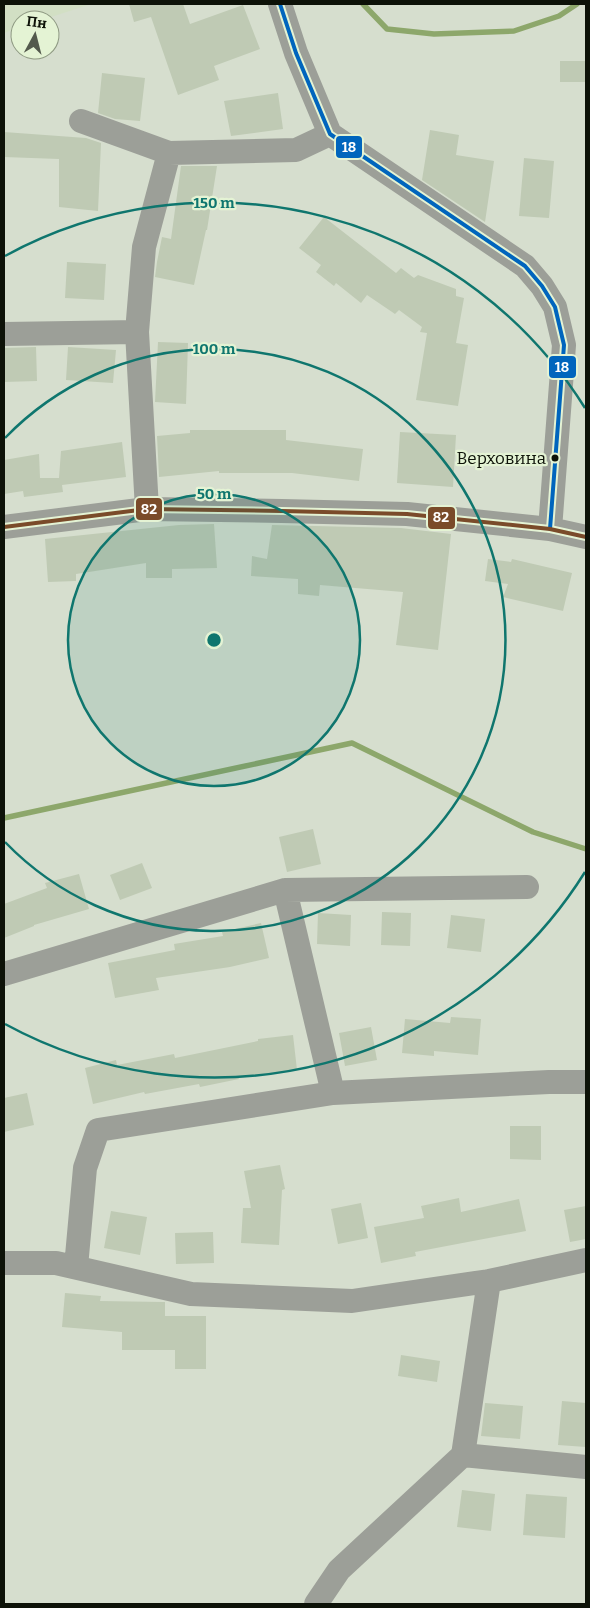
<svg xmlns="http://www.w3.org/2000/svg" width="590" height="1608" font-family="Bitter,serif">
  <style>
    .built { fill: #d2dfc4 }
    .lines { fill: none; stroke-linecap: round; stroke-linejoin: round }
    .stream { stroke: #8da76b; stroke-width: 5.5 }
    .building { fill: #bfcab4 }
    .minor { stroke: #9c9f98; stroke-width: 24 }
    .bus-1-casing { stroke: #e4f3d4; stroke-width: 8 }
    .bus-2-casing { stroke: #e4f3d4; stroke-width: 8 }
    .bus-1 { stroke: #0065bd; stroke-width: 4 }
    .bus-2 { stroke: #7a4b2a; stroke-width: 4 }
    .ring { fill: none; stroke: #0f766e; stroke-width: 2.5 }
    .bus-dot { fill: #0d1208; stroke: #e4f3d4; stroke-width: 2 }
    .labels { text-anchor: middle; stroke-width: 4.5; stroke-linejoin: round; paint-order: stroke }
    .bus-label { font-size: 17px; fill: #0d1208; stroke: #e4f3d4; text-anchor: end }
    .centre { fill: #0f766e; stroke: #e4f3d4; stroke-width: 2.5 }
    .ring-label { font-size: 15px; text-anchor: middle; font-weight: bold; fill: #0f766e; stroke: #e4f3d4; stroke-width: 4.5; stroke-linejoin: round; paint-order: stroke }
    .line-badge { stroke: #e4f3d4; stroke-width: 2 }
    .badge-label { font-size: 14px; text-anchor: middle; font-weight: bold; fill: #fff }
  </style>
  <rect width="100%" height="100%" fill="#d6dece"/>
  <path class="built" d="M4 4H91L42 20H20V27L4 33Z"/>
  <g class="lines">
    <path class="stream" d="M363 4 387 29 434 34 514 31 559 16 577 4
      M4 818 352 743 533 832 586 849"/>
  </g>
  <path class="building" d="M129 4H183L190 24 243 5 260 49 214 66 219 80 178 95 151 17 134 22Z
    M560 61H586V82H560Z
    M102 73 145 78 140 121 115 119 98 113Z
    M278 93 283 129 231 136 224 101Z
    M430 130 459 135 456 155 494 161 485 222 422 180Z
    M4 132 86 138 101 143 98 211 59 207V159L4 157Z
    M524 158 554 161 549 218 519 216Z
    M181 166H217L207 230H206L194 285 155 277 157 262 162 237 171 239Z
    M324 217 396 273 401 268 414 278 418 275 456 289V296L464 298 456 343 468 345 458 406 416 400 427 333 420 332 422 327 399 310 395 314 367 295 361 303 336 283 334 286 316 272 321 265 299 248Z
    M67 262 106 264 104 300 65 298Z
    M158 342 188 343 186 404 155 402Z
    M36 347 37 381 4 382V348Z
    M68 347 116 350 113 383 66 380Z
    M190 430H286V440L363 449 359 481 292 473H219V471L159 477 157 436 190 433Z
    M400 432 456 435 453 487 397 483Z
    M122 442 126 477 62 485 63 492 24 497 23 491 4 494V460L39 454 40 478H59L61 451Z
    M214 524 217 568 172 569V578H146V563L76 574V581L48 582 45 539 179 525Z
    M272 525 401 528 451 534 438 650 396 645 403 592 320 585 319 596 298 594V579L251 576 252 556 267 559Z
    M488 559 511 562 512 559 572 573 563 611 503 597 508 584 485 581Z
    M313 829 321 864 287 872 279 837Z
    M142 863 152 888 120 900 110 875Z
    M79 874 89 909 34 925V926L4 938V904L47 888 45 883Z
    M382 912 411 913 410 946 381 945Z
    M318 913 351 915 350 946 317 944Z
    M451 915 485 919 481 952 447 948Z
    M261 923 269 958 230 967 156 978 159 990 115 998 108 963 175 950 174 944 223 936 222 932Z
    M451 1017 481 1019 478 1055 434 1051V1056L402 1053 405 1019 450 1023Z
    M371 1027 377 1060 345 1066 339 1033Z
    M293 1035 297 1070 239 1078V1079L200 1087 199 1084 145 1094 144 1092 93 1104 85 1068 116 1060 117 1065 174 1054 175 1058 258 1041V1039Z
    M27 1093 34 1125 4 1132V1098Z
    M510 1126H541V1160L510 1159Z
    M280 1165 285 1189 282 1190 279 1245 241 1243 243 1208H251L244 1171Z
    M459 1198 461 1212 519 1199 526 1231 415 1252 416 1256 381 1263 374 1227 424 1218 421 1206Z
    M361 1203 368 1238 338 1244 331 1209Z
    M586 1206V1239L570 1242 564 1210Z
    M111 1211 147 1217 140 1255 104 1248Z
    M213 1232 214 1263 176 1264 175 1233Z
    M65 1293 101 1296 100 1301 163 1302H165V1316H206V1369H175V1350H122V1332L62 1327Z
    M401 1355 440 1361 437 1382 398 1376Z
    M562 1401 586 1403V1447L558 1445Z
    M485 1403 523 1406 520 1439 481 1436Z
    M462 1490 495 1494 491 1531 457 1527Z
    M526 1494 567 1497 565 1538 523 1535Z"/>
  <g class="lines">
    <path class="minor" d="M280 4 296 53 330 134 525 266 542 286 555 307 564 345 550 529
      M81 121 169 153
      M4 334 137 332
      M147 509 137 332 144 247 169 153 296 150 330 134
      M4 527 147 509 282 511 407 514 550 529 586 537
      M285 890 333 1093
      M4 974 285 890 527 887
      M4 1263H56L191 1294 352 1301 489 1281 586 1260
      M76 1267 85 1168 98 1130 333 1093 549 1082H586
      M463 1455 489 1281
      M463 1455 586 1467
      M316 1604 339 1570 463 1455"/>
    <g class="bus-1-casing">
      <path id="bus-1" d="M280 4 296 53 330 134 525 266 542 286 555 307 564 345 550 529"/>
    </g>
    <g class="bus-2-casing">
      <path id="bus-2" d="M4 527 147 509 282 511 407 514 550 529 586 537"/>
    </g>
    <use href="#bus-1" class="bus-1"/>
    <use href="#bus-2" class="bus-2"/>
  </g>
  <circle cx="214" cy="640" r="146" fill="#0f766e" fill-opacity=".12"/>
  <g class="ring">
    <circle cx="214" cy="640" r="146"/>
    <path d="M5 438A291 291 0 1 1 5 842"/>
    <path d="M585 872A437 437 0 0 1 5 1024M5 256A437 437 0 0 1 585 408"/>
  </g>
  <circle class="bus-dot" cx="555" cy="458" r="4.5"/>
  <g class="labels">
    <g class="bus-label">
      <text x="546" y="464">Верховина</text>
    </g>
  </g>
  <circle cx="214" cy="640" r="8" class="centre"/>
  <g class="ring-label">
    <text x="214" y="208">150 m</text>
    <text x="214" y="354">100 m</text>
    <text x="214" y="499">50 m</text>
  </g>
  <g class="line-badge">
    <rect x="335" y="135" width="28" height="24" rx="5" fill="#0065bd"/>
    <rect x="548" y="355" width="29" height="24" rx="5" fill="#0065bd"/>
    <rect x="135" y="497" width="28" height="24" rx="5" fill="#7a4b2a"/>
    <rect x="427" y="506" width="29" height="24" rx="5" fill="#7a4b2a"/>
  </g>
  <g class="badge-label">
    <text x="349" y="152">18</text>
    <text x="562" y="372">18</text>
    <text x="149" y="514">82</text>
    <text x="441" y="522">82</text>
  </g>
  <rect width="590" height="1608" fill="none" stroke="#0d1208" stroke-width="10"/>
  <g transform="translate(35 35) rotate(7)"><circle r="24" fill="#e4f3d4" stroke="#8e9982"/>
  <path d="M0-4L9 19L0 12L-9 19Z" fill="#53594d"/>
  <text y="-8" font-size="14" font-weight="bold" text-anchor="middle" fill="#0d1208">Пн</text>
  </g>
</svg>
